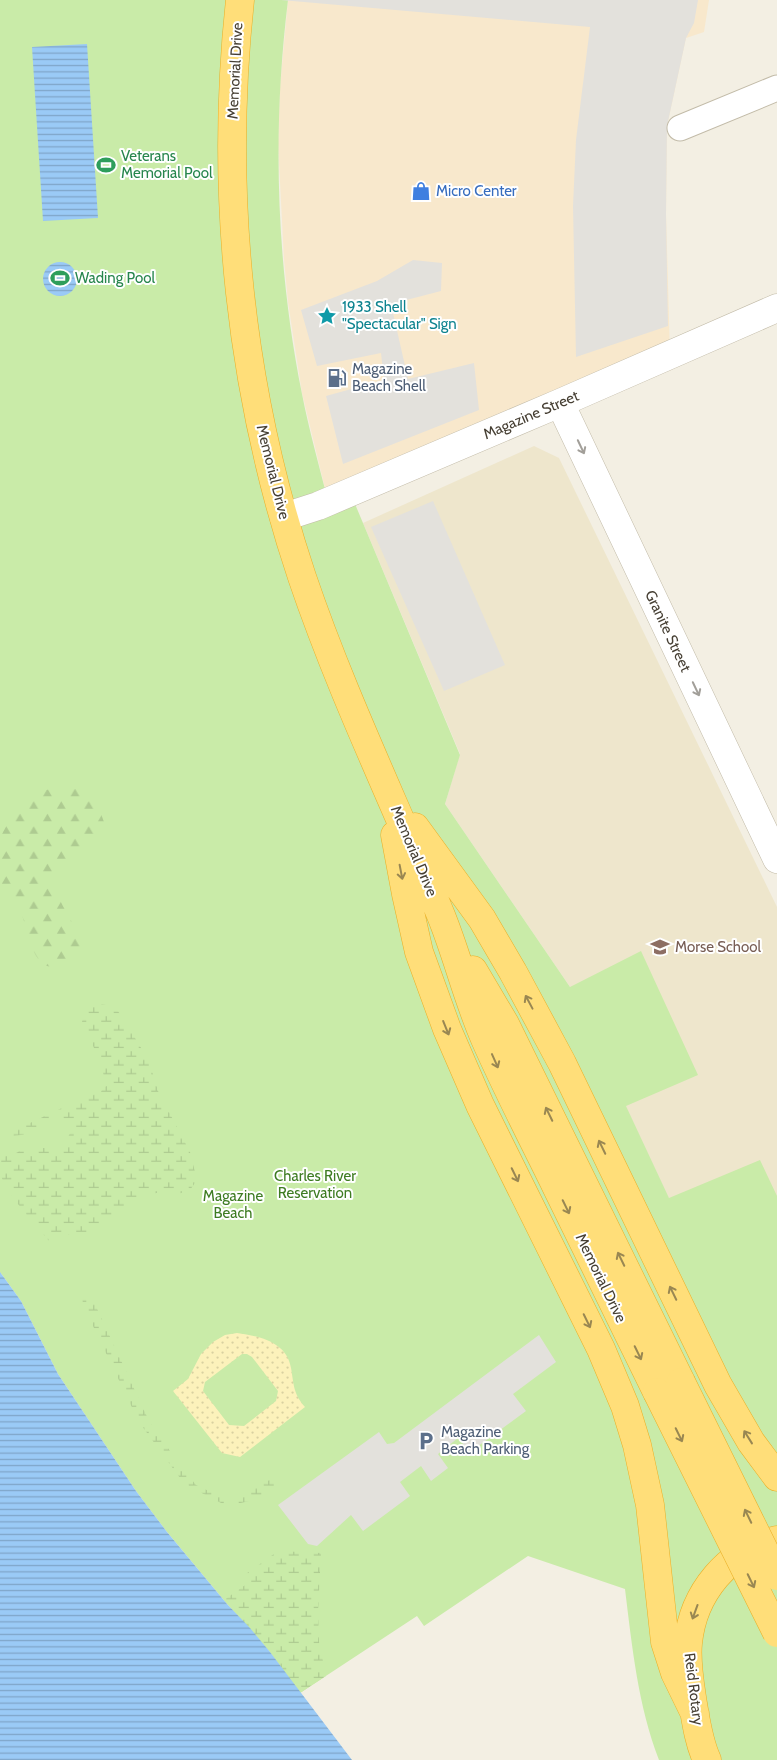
<svg xmlns="http://www.w3.org/2000/svg" width="777" height="1760" font-family="Cabin,sans-serif">
  <style>
    .commercial { fill: #f8e8cc }
    .education { fill: #eee6cc }
    .green { fill: #c9eba8 }
    .forest { fill: url(#forest-firs) }
    .wetland { fill: url(#wetland-marsh) }
    .sand { fill: url(#sand-dots); fill-rule: evenodd }
    .parking { fill: #e3e1dc }
    .water { fill: url(#water-rules) }
    .lines { fill: none; stroke-linecap: round; stroke-linejoin: round }
    .minor-casing { stroke: #c2bba8; stroke-width: 27 }
    .tertiary-casing { stroke: #c2bba8; stroke-width: 29 }
    .trunk-casing { stroke: #eaaf27; stroke-width: 29 }
    .minor { stroke: #fff; stroke-width: 25 }
    .tertiary { stroke: #fff; stroke-width: 28 }
    .trunk { stroke: #ffde79; stroke-width: 28 }
    .trunk-bridge-casing { stroke: #eaaf27; stroke-width: 29; stroke-linecap: butt }
    .trunk-bridge { stroke: #ffde79; stroke-width: 28 }
    .oneway { stroke: #a29f99 }
    .oneway2 { stroke: #998752 }
    .labels { text-anchor: middle; stroke-width: 4; stroke-linejoin: round; paint-order: stroke }
    .street-label { font-size: 15px; fill: #463f33; stroke: #fff }
    .leisure-label { font-size: 15px; fill: #27864d; stroke: #fff; text-anchor: start }
    .shop-label { font-size: 15px; fill: #366cbe; stroke: #fff; text-anchor: start }
    .culture-label { font-size: 15px; fill: #0d838f; stroke: #fff; text-anchor: start }
    .service-label { font-size: 15px; fill: #4e5e75; stroke: #fff; text-anchor: start }
    .education-label { font-size: 15px; fill: #785e54; stroke: #fff; text-anchor: start }
    .park-label { font-size: 15px; fill: #3e7c22; stroke: #fff }
  </style>
  <defs>
    <pattern id="forest-firs" width="22" height="20" patternUnits="userSpaceOnUse" patternTransform="scale(1.25)"><rect width="22" height="20" fill="#c9eba8"/><path d="M5 1l3.5 6h-7zM16 11l3.5 6h-7z" fill="#aecb91"/></pattern>
    <pattern id="wetland-marsh" width="20" height="14" patternUnits="userSpaceOnUse" patternTransform="scale(1.25)"><rect width="20" height="14" fill="#c9eba8"/><path d="M1 5h8M5 5V1M11 12h8M15 12V8" fill="none" stroke="#aecb91"/></pattern>
    <pattern id="sand-dots" width="8" height="8" patternUnits="userSpaceOnUse" patternTransform="scale(1.25)"><rect width="8" height="8" fill="#fcf2bb"/><path d="M2 2h.1M6 6h.1" fill="none" stroke="#d9d1a1" stroke-width="1.8" stroke-linecap="round"/></pattern>
    <pattern id="water-rules" width="6" height="5" patternUnits="userSpaceOnUse" patternTransform="scale(1.25)"><rect width="6" height="5" fill="#9acaf6"/><path d="M0 2.5h6" fill="none" stroke="#7fa5c8"/></pattern>
  </defs>
  <rect width="100%" height="100%" fill="#f3efe3"/>
  <path class="commercial" d="M288 0H709L704 32 686 38 667 126 666 214 670 355 328 501 302 393 288 302 284 259 278 144 280 87Z"/>
  <path class="education" d="M534 446 559 458 777 907V1415L669 1199 570 987 445 804 460 754 363 523Z"/>
  <path class="green" d="M0 0H288C272 130 276 265 302 394 309 430 319 465 328 501L350 492 460 755 445 804 570 987 641 951 698 1075 626 1106 669 1198 760 1160 777 1196V1760H659C638 1706 632 1646 625 1589L528 1556 424 1626 417 1616 300 1693 270 1652 250 1628 227 1604 167 1532 136 1491 58 1374 21 1301 0 1272Z"/>
  <path class="forest" d="M72 787C89 797 98 802 104 822L95 841C82 844 71 852 65 864 62 869 56 875 56 881 55 910 89 929 78 961 67 967 65 968 52 967 25 964 31 913 11 900 8 898 3 896 0 895 0 881 0 853 0 840 1 835 4 830 6 826 19 793 39 789 72 787Z"/>
  <path class="wetland" d="M102 1004 114 1007 121 1015 149 1061 158 1091 190 1152 197 1180 190 1190 178 1194 160 1192 142 1197 119 1215 97 1227 87 1232 66 1235 59 1240 50 1242C35 1224 9 1197 1 1176 0 1170 0 1162 2 1157L14 1154 26 1148H49L62 1146 73 1129 70 1122 54 1120 29 1134 13 1136 11 1132 81 1099 100 1092 106 1086 101 1063 82 1022 84 1012 88 1008Z
    M82 1294H86L93 1300 149 1421 179 1464 196 1485 213 1493 229 1496 248 1493 264 1482 273 1479 277 1481V1489L254 1500 227 1506 190 1487 180 1478 139 1422 83 1305Z
    M278 1551 321 1553 318 1612 319 1642 326 1676 300 1693 270 1652 224 1600 248 1583 243 1576Z"/>
  <path class="sand" d="M237 1333C259 1336 287 1342 291 1368 294 1385 293 1393 305 1407L240 1457 222 1453 173 1391 188 1379 201 1354 213 1342 225 1335ZM242 1354H247L252 1357 278 1391 276 1401 244 1426 229 1425 203 1391 205 1382Z"/>
  <path class="parking" d="M281 0H698L694 23 686 38 667 126 666 214 668 326 576 357 573 206 576 140 590 27Z
    M413 260 442 263 441 291 391 304 408 379 474 363 479 410 343 464 326 396 384 380 381 353 317 366 301 310 377 281Z
    M433 501 505 665 444 691 371 527Z
    M539 1335 556 1362 513 1394 526 1411 470 1452 458 1438 438 1454 448 1468 431 1481 421 1466 400 1482 410 1496 363 1531 351 1515 317 1546 308 1544 278 1505 379 1432 387 1444 394 1443Z"/>
  <path class="water" d="M87 44 98 218 43 221 32 47Z
    M43 279a17 17 0 1 1 34 0a17 17 0 1 1-34 0Z
    M0 1272 21 1301 58 1374 136 1491 167 1532 227 1604 250 1628 270 1652 352 1760H0Z"/>
  <g class="lines">
    <g class="minor-casing">
      <path id="minor" d="M680 128 777 88"/>
    </g>
    <g class="tertiary-casing">
      <path id="tertiary" d="M560 403 777 859
        M284 517 318 506 560 403 777 308"/>
    </g>
    <g class="trunk-casing">
      <path id="trunk" d="M240 0C219 194 240 392 302 577 341 692 394 801 440 913 457 954 467 998 485 1039 507 1089 532 1137 556 1186 589 1254 623 1323 657 1392
        M415 827 482 919 513 972 562 1063 718 1385 751 1442 777 1477
        M395 835 406 894 419 952 447 1029 480 1105 601 1349 625 1406 637 1445 650 1505 665 1642 675 1673 695 1714
        M473 970 505 1024 681 1382
        M707 1760C699 1743 696 1722 693 1704 690 1684 686 1663 688 1643 693 1593 728 1550 777 1540"/>
    </g>
    <use href="#minor" class="minor"/>
    <use href="#tertiary" class="tertiary"/>
    <use href="#trunk" class="trunk"/>
    <g class="trunk-bridge-casing">
      <path id="trunk-bridge" d="M681 1382 777 1576
        M657 1392 777 1633"/>
    </g>
    <use href="#trunk-bridge" class="trunk-bridge"/>
  </g>
  <defs><path id="oneway-shaft" d="M-6 0H5M1.5-3L5.5 0L1.5 3" fill="none" stroke-width="1.6" stroke-linecap="round" stroke-linejoin="round" transform="scale(1.25)"/></defs>
  <g class="oneway">
    <use href="#oneway-shaft" transform="translate(581 447) rotate(65)"/>
    <use href="#oneway-shaft" transform="translate(696 689) rotate(65)"/>
  </g>
  <g class="oneway2">
    <use href="#oneway-shaft" transform="translate(401 872) rotate(79)"/>
    <use href="#oneway-shaft" transform="translate(529 1002) rotate(-118)"/>
    <use href="#oneway-shaft" transform="translate(446 1028) rotate(68)"/>
    <use href="#oneway-shaft" transform="translate(495 1061) rotate(66)"/>
    <use href="#oneway-shaft" transform="translate(549 1114) rotate(-116)"/>
    <use href="#oneway-shaft" transform="translate(602 1147) rotate(-116)"/>
    <use href="#oneway-shaft" transform="translate(515 1175) rotate(64)"/>
    <use href="#oneway-shaft" transform="translate(566 1207) rotate(64)"/>
    <use href="#oneway-shaft" transform="translate(621 1259) rotate(-116)"/>
    <use href="#oneway-shaft" transform="translate(673 1293) rotate(-116)"/>
    <use href="#oneway-shaft" transform="translate(587 1321) rotate(64)"/>
    <use href="#oneway-shaft" transform="translate(638 1353) rotate(64)"/>
    <use href="#oneway-shaft" transform="translate(679 1435) rotate(64)"/>
    <use href="#oneway-shaft" transform="translate(748 1437) rotate(-122)"/>
    <use href="#oneway-shaft" transform="translate(748 1516) rotate(-116)"/>
    <use href="#oneway-shaft" transform="translate(751 1581) rotate(64)"/>
    <use href="#oneway-shaft" transform="translate(695 1612) rotate(110)"/>
  </g>
  <defs>
    <g id="stadium-bare" transform="scale(1.5)"><path d="M0-5a6.5 5 0 1 0 0 10a6.5 5 0 1 0 0-10ZM-3.5-1.8h7v3.6h-7Z" fill="#2e9e5b" stroke="#fff" stroke-width="2.5" paint-order="stroke"/></g>
    <g id="shop-bare" transform="scale(1.5)"><path d="M-5-2.5h2.3a2.7 3.5 0 0 1 5.4 0H5L5.5 6h-11ZM-1.5-2.5h3a1.5 2.3 0 0 0-3 0Z" fill="#3f7fe0" stroke="#fff" stroke-width="2.5" paint-order="stroke"/></g>
    <g id="sight-bare" transform="scale(1.5)"><path d="M0-6L1.8-2.2L6-1.7L2.9 1.2L3.7 5.4L0 3.3L-3.7 5.4L-2.9 1.2L-6-1.7L-1.8-2.2Z" fill="#0f9aa8" stroke="#fff" stroke-width="2.5" paint-order="stroke"/></g>
    <g id="fuel-bare" transform="scale(1.5)"><path d="M-5.5-6h7V0h2V4h1.3V-2.5L3-4.5l.8-.8L6-3V5H2.5V1h-1V6h-7ZM-4.2-4.7v3.2H.2V-4.7Z" fill="#5c6f8a" stroke="#fff" stroke-width="2.5" paint-order="stroke"/></g>
    <g id="school-bare" transform="scale(1.5)"><path d="M0-5L7-2L0 1L-7-2ZM-4 1L0 2.5L4 1V4Q0 6-4 4Z" fill="#8d6e63" stroke="#fff" stroke-width="2.5" paint-order="stroke"/></g>
    <g id="parking-bare" transform="scale(1.5)"><path d="M-3.5-5.5H1a3.5 3.5 0 0 1 0 7H-1V5.5H-3.5ZM-1-3.4V-.6H.8a1.4 1.4 0 0 0 0-2.8Z" fill="#5c6f8a" stroke="#fff" stroke-width="2.5" paint-order="stroke"/></g>
  </defs>
  <g fill-rule="evenodd">
    <use href="#stadium-bare" x="106" y="165"/>
    <use href="#shop-bare" x="421" y="191"/>
    <use href="#stadium-bare" x="60" y="278"/>
    <use href="#sight-bare" x="327" y="316"/>
    <use href="#fuel-bare" x="337" y="378"/>
    <use href="#school-bare" x="660" y="947"/>
    <use href="#parking-bare" x="426" y="1441"/>
  </g>
  <g class="labels">
    <g class="street-label">
      <text transform="translate(235 71) rotate(-87)" y="5">Memorial Drive</text>
      <text transform="translate(531 415) rotate(-23)" y="5">Magazine Street</text>
      <text transform="translate(273 472) rotate(76)" y="5">Memorial Drive</text>
      <text transform="translate(668 631) rotate(65)" y="5">Granite Street</text>
      <text transform="translate(414 851) rotate(67)" y="5">Memorial Drive</text>
      <text transform="translate(601 1278) rotate(64)" y="5">Memorial Drive</text>
      <text transform="translate(694 1689) rotate(83)" y="5">Reid Rotary</text>
    </g>
    <g class="leisure-label">
      <text x="121" y="161">Veterans<tspan x="121" dy="17">Memorial Pool</tspan></text>
      <text x="75" y="283">Wading Pool</text>
    </g>
    <g class="shop-label">
      <text x="436" y="196">Micro Center</text>
    </g>
    <g class="culture-label">
      <text x="342" y="312">1933 Shell<tspan x="342" dy="17">"Spectacular" Sign</tspan></text>
    </g>
    <g class="service-label">
      <text x="352" y="374">Magazine<tspan x="352" dy="17">Beach Shell</tspan></text>
      <text x="441" y="1437">Magazine<tspan x="441" dy="17">Beach Parking</tspan></text>
    </g>
    <g class="education-label">
      <text x="675" y="952">Morse School</text>
    </g>
    <g class="park-label">
      <text x="315" y="1181">Charles River<tspan x="315" dy="17">Reservation</tspan></text>
      <text x="233" y="1201">Magazine<tspan x="233" dy="17">Beach</tspan></text>
    </g>
  </g>
</svg>
